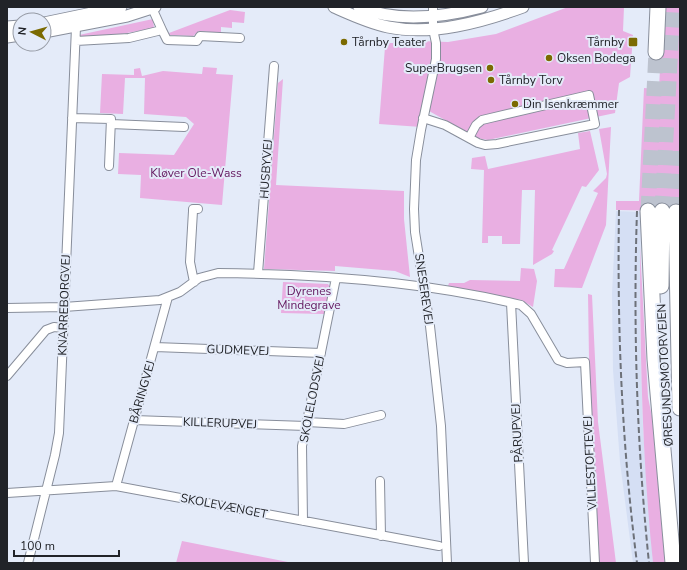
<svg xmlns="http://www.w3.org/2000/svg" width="687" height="570" font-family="'Nunito Sans',sans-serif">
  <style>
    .built { fill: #d5dff4 }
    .green { fill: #e9afe2 }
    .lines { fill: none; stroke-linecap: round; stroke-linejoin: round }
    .highway-tunnel { stroke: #bdc3cf; stroke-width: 15; stroke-dasharray: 15 8; stroke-linecap: butt }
    .street-casing { stroke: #888e9b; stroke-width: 10 }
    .secondary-casing { stroke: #888e9b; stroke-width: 13 }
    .highway-casing { stroke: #888e9b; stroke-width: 17 }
    .street { stroke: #fff; stroke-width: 8 }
    .secondary { stroke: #fff; stroke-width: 11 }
    .highway { stroke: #fff; stroke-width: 15 }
    .rail { stroke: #6d7179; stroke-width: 2; stroke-dasharray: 6 3; stroke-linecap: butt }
    .poi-dot { fill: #7b6a01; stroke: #e4ebf9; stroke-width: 1.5 }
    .labels { text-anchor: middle; stroke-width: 4; stroke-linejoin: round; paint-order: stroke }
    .poi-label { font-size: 12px; fill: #212328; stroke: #e4ebf9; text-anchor: start }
    .street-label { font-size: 12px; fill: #212328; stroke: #e4ebf9 }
    .park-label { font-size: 12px; fill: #63165e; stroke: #e4ebf9 }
  </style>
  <rect width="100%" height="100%" fill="#e4ebf9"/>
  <path class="built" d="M616 211 641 212 640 331 643 429 653 563H633L620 462 613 370 612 294Z"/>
  <path class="green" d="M568 7H624L623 31 633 35 630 77 619 83 615 113 488 140 477 138 429 111H424L421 127 379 124 385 47 387 43H393V40L448 42 496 34Z
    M663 7H680V211L616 210V201H639L644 88 659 89Z
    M230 10 245 12 244 23 232 22V28L221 27V33L199 31 193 36 170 35 169 33Z
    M153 19 154 28 116 35 80 37 79 35Z
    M203 67 217 68 216 74 233 75 222 205 140 198 141 175 118 174 119 153 174 155 194 124 186 117 144 114 145 78H125L123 114 100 113 102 74 134 75V69L140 68 142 76 163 71 202 74Z
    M283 79 276 185 404 191V219L410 277 395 271 335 266V271L264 269 278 83Z
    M611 127 606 225 582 288 554 287 555 269H564L598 193 593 191 606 178 607 174 599 129Z
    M590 131 599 170 586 187 582 186 552 250 554 251 552 254 533 265 535 190H522L520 244H502V236H488V243H482L484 170 471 169 472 158 485 156 488 169 580 149 578 133Z
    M640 247 648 397 652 417 665 563H653C642 458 640 353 640 247Z
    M521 268 534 269 537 281 533 307 521 300 448 286 449 283H464L470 280 520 281Z
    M283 282 328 284 330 287 324 314 281 313Z
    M588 294 592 295 598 422 616 563 599 562 589 359Z
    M182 541 293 563H176Z"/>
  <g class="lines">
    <path class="highway-tunnel" d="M648 211 656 52
      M662 211 673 7
      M676 212 680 149"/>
    <g class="street-casing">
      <path id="street" d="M433 7V29L436 43V59L421 130 416 160 414 209 415 232 430 326 441 426 447 563
        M162 30 167 40 197 41 200 36 240 38
        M76 41 129 38 162 30 152 8
        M72 118 111 119 109 166
        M423 118 445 125 478 143 485 145 497 144 595 124 589 95 482 120 476 125 469 138
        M111 124 184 127
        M258 273 274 66
        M194 282 190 262 193 211V209H198
        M511 303 524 563
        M7 308 64 307 160 300 180 292 199 278 218 273C317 274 424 281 521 305L531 314 558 360 567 363 585 362 595 563
        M155 347 321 353
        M7 376 46 330 54 327 63 328
        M134 420 306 426
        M307 422 344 424 381 415
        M380 481 381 536
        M116 486 168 297
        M7 493 116 486 439 546
        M303 521 302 446 336 278
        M28 563 55 455 59 433 76 27"/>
    </g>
    <g class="secondary-casing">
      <path id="secondary" d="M334 7C352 15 369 23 388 27 432 36 482 22 523 7
        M359 7C397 23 444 17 482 7
        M44 23 121 7
        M7 27 20 26
        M44 32 127 16 155 7
        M7 37 20 35"/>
    </g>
    <g class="highway-casing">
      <path id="highway" d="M656 52 658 7
        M648 211 655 359 673 563
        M676 212 680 408
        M661 286 662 211"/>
    </g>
    <use href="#street" class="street"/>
    <use href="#secondary" class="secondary"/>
    <use href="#highway" class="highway"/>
    <path class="rail" d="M619 210C617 329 622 446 637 563
      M637 211C633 329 637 446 649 563"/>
  </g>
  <g class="poi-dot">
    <circle cx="344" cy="42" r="4"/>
    <rect x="628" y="37" width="10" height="10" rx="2"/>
    <circle cx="549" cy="58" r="4"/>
    <circle cx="490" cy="68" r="4"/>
    <circle cx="491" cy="80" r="4"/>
    <circle cx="515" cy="104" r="4"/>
  </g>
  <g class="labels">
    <g class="poi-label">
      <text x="352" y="46">Tårnby Teater</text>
      <text x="624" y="46" text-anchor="end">Tårnby</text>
      <text x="557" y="62">Oksen Bodega</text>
      <text x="482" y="72" text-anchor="end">SuperBrugsen</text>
      <text x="499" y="84">Tårnby Torv</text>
      <text x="523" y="108">Din Isenkræmmer</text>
    </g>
    <g class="street-label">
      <text transform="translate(266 169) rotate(-86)" y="4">HUSBYVEJ</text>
      <text transform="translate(424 289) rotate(82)" y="4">SNESEREVEJ</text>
      <text transform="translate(64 305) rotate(-88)" y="4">KNARREBORGVEJ</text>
      <text transform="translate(238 350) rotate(2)" y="4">GUDMEVEJ</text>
      <text transform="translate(665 375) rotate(-93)" y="4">ØRESUNDSMOTORVEJEN</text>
      <text transform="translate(142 392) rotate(-74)" y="4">BÅRINGVEJ</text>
      <text transform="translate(312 399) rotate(-79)" y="4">SKOLELODSVEJ</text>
      <text transform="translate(220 423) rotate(2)" y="4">KILLERUPVEJ</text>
      <text transform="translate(517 433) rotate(-93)" y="4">PÅRUPVEJ</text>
      <text transform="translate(590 463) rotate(-93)" y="4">VILLESTOFTEVEJ</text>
      <text transform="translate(224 506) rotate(11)" y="4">SKOLEVÆNGET</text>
    </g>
    <g class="park-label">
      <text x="196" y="177">Kløver Ole-Wass</text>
      <text x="309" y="295">Dyrenes<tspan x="309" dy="14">Mindegrave</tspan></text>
    </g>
  </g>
  <rect width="687" height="570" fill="none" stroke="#212328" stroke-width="16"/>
  <g transform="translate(32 32) rotate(276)"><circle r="19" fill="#e4ebf9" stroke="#969ba5"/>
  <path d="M0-3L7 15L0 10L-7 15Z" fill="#7b6a01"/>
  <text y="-6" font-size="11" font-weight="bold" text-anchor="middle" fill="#212328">N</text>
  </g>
  <path d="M14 550v6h105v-6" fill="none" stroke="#212328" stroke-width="2"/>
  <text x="20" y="550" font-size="12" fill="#212328" stroke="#e4ebf9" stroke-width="3" paint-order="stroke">100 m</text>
</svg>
